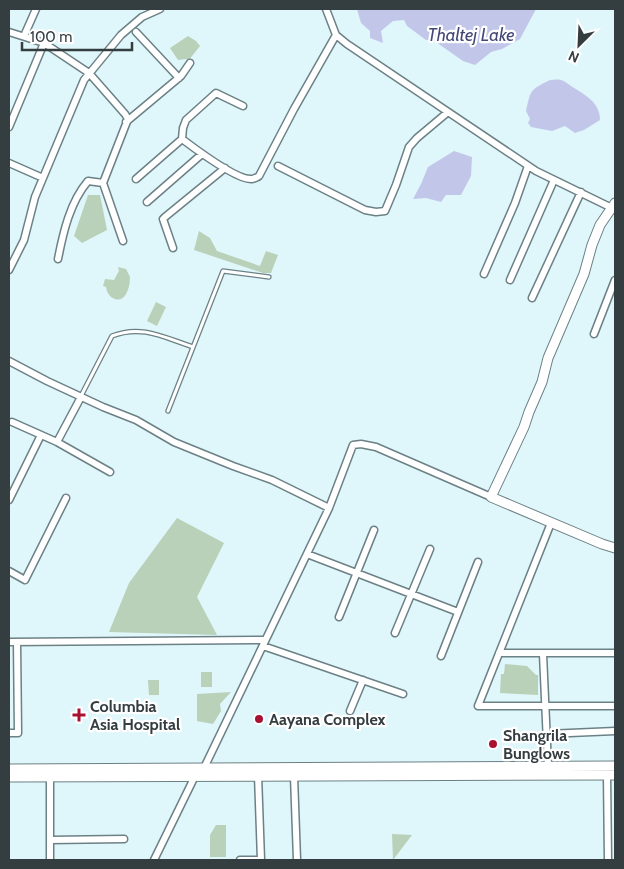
<svg xmlns="http://www.w3.org/2000/svg" width="624" height="869" font-family="Cabin,sans-serif">
  <style>
    .green { fill: #b9d1b8 }
    .water { fill: #c2c7ea }
    .lines { fill: none; stroke-linecap: round; stroke-linejoin: round }
    .lane-casing { stroke: #6c8185; stroke-width: 5.5 }
    .street-casing { stroke: #6c8185; stroke-width: 9 }
    .secondary-casing { stroke: #6c8185; stroke-width: 11 }
    .lane { stroke: #fff; stroke-width: 3 }
    .street { stroke: #fff; stroke-width: 6 }
    .secondary { stroke: #fff; stroke-width: 9 }
    .poi-dot { fill: #a91132; stroke: #fff; stroke-width: 2 }
    .labels { text-anchor: middle; stroke-width: 4.5; stroke-linejoin: round; paint-order: stroke }
    .poi-label { font-size: 16px; font-weight: bold; fill: #343d3f; stroke: #fff; text-anchor: start }
    .water-label { font-size: 18px; font-style: italic; fill: #434877; stroke: #fff }
  </style>
  <rect width="100%" height="100%" fill="#dff6fb"/>
  <path class="green" d="M188 36 196 41 200 46 188 61 186 59 178 60 170 48Z
    M88 195H100L107 230 82 243 74 236Z
    M199 231 210 238 217 251 260 266 266 251 278 255 271 273H263L194 250Z
    M118 267 126 269 130 277C130 282 129 289 126 294 120 305 107 298 106 287L103 286 105 279 114 280 119 271Z
    M156 302 166 307 157 326 147 321Z
    M177 518 224 543 197 597 217 635 109 632 129 583Z
    M505 664 527 666 536 675H538V695L500 693 501 674H504Z
    M201 672H212V687H201Z
    M148 680H159V695H149Z
    M231 692 220 704 221 711 213 724 197 721V694Z
    M216 825H226V857H210V835Z
    M392 834 412 835 393 860Z"/>
  <path class="water" d="M357 9H536L520 39 502 49 491 52 475 65 463 61 433 40H426L407 26 404 20 393 21 381 31 383 43 370 38V31L361 23Z
    M550 80C553 80 558 79 561 80 565 81 568 84 571 86 585 95 600 102 600 120L584 130 575 133 565 126 552 131 531 127 528 123 530 119 526 111C531 89 530 90 550 80Z
    M454 151 472 157 471 176 461 195H446L441 202 426 198 413 199 421 184 428 167Z"/>
  <g class="lines">
    <g class="lane-casing">
      <path id="lane" d="M81 396 112 336C142 324 165 338 193 347
        M168 411 223 271 269 277"/>
    </g>
    <g class="street-casing">
      <path id="street" d="M326 9 336 35 347 44 536 171 614 209
        M9 32 44 43 89 73 125 114 128 119 103 183 123 241
        M136 32 179 78
        M24 36 36 9
        M126 122 181 76 190 63
        M9 127 44 43
        M182 139 183 128 186 120 216 93 243 106
        M9 163 43 178
        M278 166 365 210 376 212 385 211 396 185 409 147 417 138 448 112
        M136 179 182 139C194 148 238 181 252 179 253 179 258 177 259 176L294 109 336 35
        M147 202 202 154
        M173 248 163 219 165 217 225 168
        M58 259C63 233 70 202 88 181L103 183
        M9 270 24 240 35 197 84 80 121 35 142 17 160 9
        M484 274 515 203 528 166
        M510 280 554 180
        M532 298 581 192
        M594 334 615 280
        M9 361 47 381 103 407 136 420 174 442 233 466 272 480 329 508
        M81 397 57 442 110 472
        M12 422 57 442
        M9 500 41 435
        M551 523 478 706H615
        M307 554 458 612
        M9 571 25 580 66 498
        M339 617 374 530
        M395 633 430 549
        M9 642 265 640
        M263 646 403 694
        M499 653H615
        M543 654 548 766
        M441 656 478 562
        M350 711 363 680
        M9 733H18L17 642
        M547 734 615 731
        M204 768 329 508 353 445 361 444 376 447 491 497
        M607 775 608 860
        M294 776 297 860
        M50 840 124 839
        M50 860V776
        M154 860 196 774
        M240 860H261L258 775"/>
    </g>
    <g class="secondary-casing">
      <path id="secondary" d="M615 203 600 225 592 245 584 274 548 358 542 382 529 412 524 427 491 497 602 544 615 548
        M9 769 615 766
        M9 777 615 775"/>
    </g>
    <use href="#lane" class="lane"/>
    <use href="#street" class="street"/>
    <use href="#secondary" class="secondary"/>
  </g>
  <g class="poi-dot">
    <path d="M76.5 707.5h5v5h5v5h-5v5h-5v-5h-5v-5h5z"/>
    <circle cx="259" cy="719" r="5"/>
    <circle cx="493" cy="744" r="5"/>
  </g>
  <g class="labels">
    <g class="poi-label">
      <text x="90" y="712">Columbia<tspan x="90" dy="18">Asia Hospital</tspan></text>
      <text x="269" y="725">Aayana Complex</text>
      <text x="503" y="741">Shangrila<tspan x="503" dy="18">Bunglows</tspan></text>
    </g>
    <g class="water-label">
      <text x="471" y="41">Thaltej Lake</text>
    </g>
  </g>
  <rect width="624" height="869" fill="none" stroke="#343d3f" stroke-width="20"/>
  <g transform="translate(579 45) rotate(204)" stroke="#ffffff" stroke-width="4" paint-order="stroke">
  <path d="M0-4L9 19L0 12L-9 19Z" fill="#343d3f"/>
  <text y="-8" font-size="14" font-weight="bold" text-anchor="middle" fill="#343d3f">N</text>
  </g>
  <path d="M22 42v8h110v-8" fill="none" stroke="#343d3f" stroke-width="2.5"/>
  <text x="30" y="42" font-size="15" fill="#343d3f" stroke="#ffffff" stroke-width="4" paint-order="stroke">100 m</text>
</svg>
